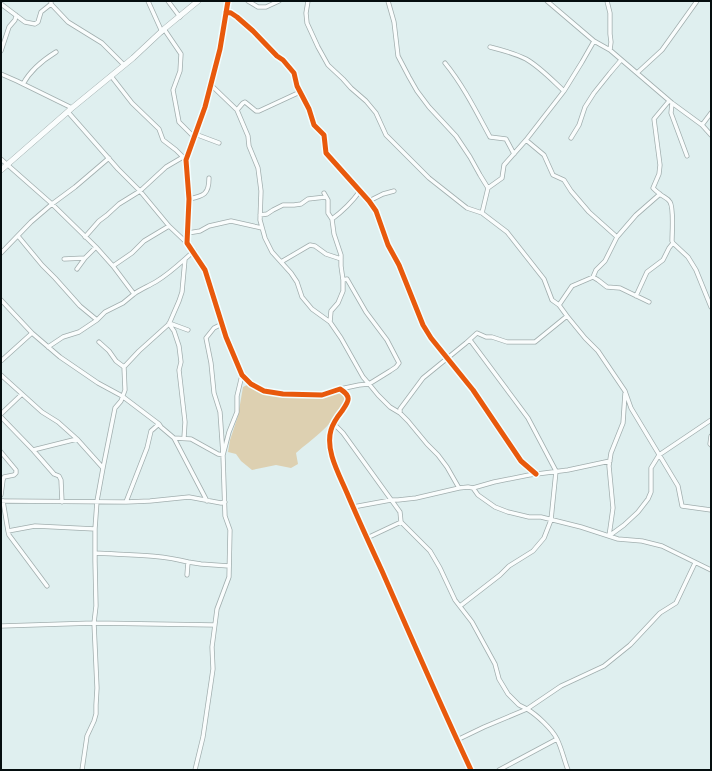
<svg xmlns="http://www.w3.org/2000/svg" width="712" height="771" font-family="'Exo 2',sans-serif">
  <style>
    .green { fill: #ddd0b1 }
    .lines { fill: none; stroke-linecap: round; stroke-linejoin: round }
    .street-casing { stroke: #a1aeae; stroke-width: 5 }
    .secondary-casing { stroke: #a1aeae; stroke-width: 6 }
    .street { stroke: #fafdfd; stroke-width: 3.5 }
    .secondary { stroke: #fafdfd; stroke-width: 5 }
    .cycleway-casing { stroke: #f3feff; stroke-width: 8 }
    .cycleway { stroke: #e8590c; stroke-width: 5 }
  </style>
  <rect width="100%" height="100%" fill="#dfefef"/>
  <path class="green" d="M247 385C265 393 297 400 317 397 326 396 334 390 344 393 345 396 346 398 345 402 344 404 342 407 340 410 329 428 312 439 296 453L298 464 291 468 276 465 252 470 241 461 236 454 228 452 230 440 238 416 243 387Z"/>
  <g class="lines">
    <g class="street-casing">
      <path id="street" d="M51 1V4L68 22 102 43 124 65
        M148 1 162 32
        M168 1 180 17
        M228 1 220 49 205 107 186 160 189 199 187 243 205 270 226 337 242 375 251 384 264 391 283 394 322 395 340 389C353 397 348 402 342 411 338 416 333 423 331 430 325 450 339 474 347 493 358 519 370 545 382 571 411 637 440 704 471 770
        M248 1 258 7H266L279 1
        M308 1 306 13 307 23 318 47 328 65 343 79 351 88 366 101 376 113 386 135 429 178 467 208 482 213 507 232 544 279 552 300 559 305 572 286 593 277
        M388 1 394 22 398 56 409 77 417 91 429 107 456 136 470 157 480 175 488 188
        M547 1 594 41 610 50 672 103 702 125 711 135
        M607 1 610 13V34L611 42 610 50
        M1 4 25 22 35 24 38 22 41 12 51 4
        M226 12 231 13 237 17 253 31 277 56 283 60 294 73 297 86 309 109 314 125 324 135 326 153 369 201 376 211 388 245 399 265 423 325 431 338 473 390 521 461 536 474
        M164 29 181 54 180 71 173 90 179 122 194 137
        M490 47C502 50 514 53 526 59 540 67 552 80 564 91
        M1 51 9 27 15 20 16 15
        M445 63C463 85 476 111 490 137L506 139 514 154
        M637 73 662 50 697 1
        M1 74 17 81 72 108
        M111 76 132 103 159 129 163 140 176 150 184 158
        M23 84C31 69 43 60 56 52
        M211 85 237 110 248 136 249 146 258 168 261 191 260 220 265 238 272 252 291 273 297 282 302 297 312 309 330 322 341 338 363 377 369 384 378 395 390 407 400 413 408 421 427 444 438 455 447 467 459 488 468 487 473 488 478 495 495 507 508 512 529 517H541L581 527 618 539 642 541 662 546 711 570
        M672 103 671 113 687 156
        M237 110 243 103 245 102 256 111H259L300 92
        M68 112 118 169 140 191 169 226 187 243
        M702 125 711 113
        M195 134 219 143
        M571 138 579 125 585 107 594 93 610 73 621 60
        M526 140 544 155 553 175 564 180 571 191 589 212 617 237 636 215 660 194
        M1 159 52 204 96 247 113 266 134 294 123 303 105 312 97 320 79 332 63 337 48 347
        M324 193 328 200V213L332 219 334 234 341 255V266L343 280V291L338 303 331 311 330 322
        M189 199C204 196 209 194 209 178
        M369 201 383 194 394 191
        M482 213 488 188 502 178 504 165 526 140 564 91 582 62 594 41
        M260 215 267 214 273 210 283 205H294L301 204 308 199 326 197
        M332 219C343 211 352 202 360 191
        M188 233 200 231 209 226 231 221 262 228
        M18 236 42 265 55 278 80 306 97 320
        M85 237 99 221 107 215 119 204 140 191 166 167 183 157
        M617 237 605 261 596 270 593 277 598 280 607 287 620 288 649 302
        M673 243 688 257 696 270 711 307
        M1 253 31 222 52 204 75 187 109 158
        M64 259 85 258 96 247
        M281 262 310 245 315 246 326 254 341 259
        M113 266 132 253 144 241 169 226
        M77 269 85 258
        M134 294C141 289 149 286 157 281 167 275 176 267 185 259
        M636 296 647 272 663 260 669 248 673 243 672 241C672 233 674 208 670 202 668 198 663 197 660 194 657 192 655 190 653 188L659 174 660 165 654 119 669 101
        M1 300 32 333 60 357 98 383 122 396 159 424 161 427 174 438 191 439 218 454 223 455 220 412 214 393 211 363 206 338 214 328 222 324
        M567 316 585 338 598 351 625 391 631 408 678 486 682 506 711 510
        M169 323 188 330
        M169 324 174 331 179 346 181 362 179 370 185 422 184 438
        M99 342 109 351 116 361 124 367
        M1 361 32 333
        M1 375 42 412 58 422 77 439 103 468
        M340 389 359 385 369 384 390 371 396 367 399 363 387 340 366 312 347 279 343 280
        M400 413V409L423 378 466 343 477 333 486 337H492L507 342H535L567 316 559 305
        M1 414 22 394
        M1 417 33 450 54 474 59 476 61 480 62 502
        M334 424 343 433 400 512 401 522
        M711 436 710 444 711 445
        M174 438 207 501
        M33 450 77 439
        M1 452 16 470V473L14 475 4 477 3 480 1 495
        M473 488 494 482 529 475 568 470 610 461
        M1 501 126 502 147 448 151 431 159 424
        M3 501 8 531 9 535 47 586
        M126 502 150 501 189 497 221 503 225 502
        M353 507 391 500H398L416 498 459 488
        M8 531 35 526 95 529
        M609 536 624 525 638 512 648 499 651 492V468L659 455 711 420
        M609 536 613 508 609 466 611 453 623 423 625 393
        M367 538 401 522 430 551 440 568 455 600 472 622 495 664 499 679 508 694 519 705 527 709 561 686 604 666 630 645 660 613 676 603 695 563
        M95 553C126 555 158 554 188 562L187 575
        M188 562 201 564 229 566
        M460 606 500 575 509 566 533 551 544 538 551 520 556 471 528 418 470 340
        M1 626 94 623 215 625
        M457 740 484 727 527 709C537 715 552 729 557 739 562 749 564 760 568 770
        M82 770 87 736 94 721 96 714V705L97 688 94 623 96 606 95 561V529L97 501 103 468 115 408 121 401 125 390 124 367 139 351 169 324 179 301 182 292 185 259 194 251
        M195 770 203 737 213 669 212 647 217 609 229 577 230 530 225 516 223 455 229 432 237 412V396L242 375
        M499 770 557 739"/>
    </g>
    <g class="secondary-casing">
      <path id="secondary" d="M1 170 72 108 133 58 164 29 198 1"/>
    </g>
    <use href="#street" class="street"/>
    <use href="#secondary" class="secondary"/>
    <g class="cycleway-casing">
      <path id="cycleway" d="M228 1 220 49 205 107 186 160 189 199 187 243 205 270 226 337 242 375 251 384 264 391 283 394 322 395 340 389C353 397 348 402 342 411 338 416 333 423 331 430 325 450 339 474 347 493 358 519 370 545 382 571 411 637 440 704 471 770
        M226 12 231 13 237 17 253 31 277 56 283 60 294 73 297 86 309 109 314 125 324 135 326 153 369 201 376 211 388 245 399 265 423 325 431 338 473 390 521 461 536 474"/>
    </g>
    <use href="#cycleway" class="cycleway"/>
  </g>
  <rect width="712" height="771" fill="none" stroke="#050e0f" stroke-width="4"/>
</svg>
